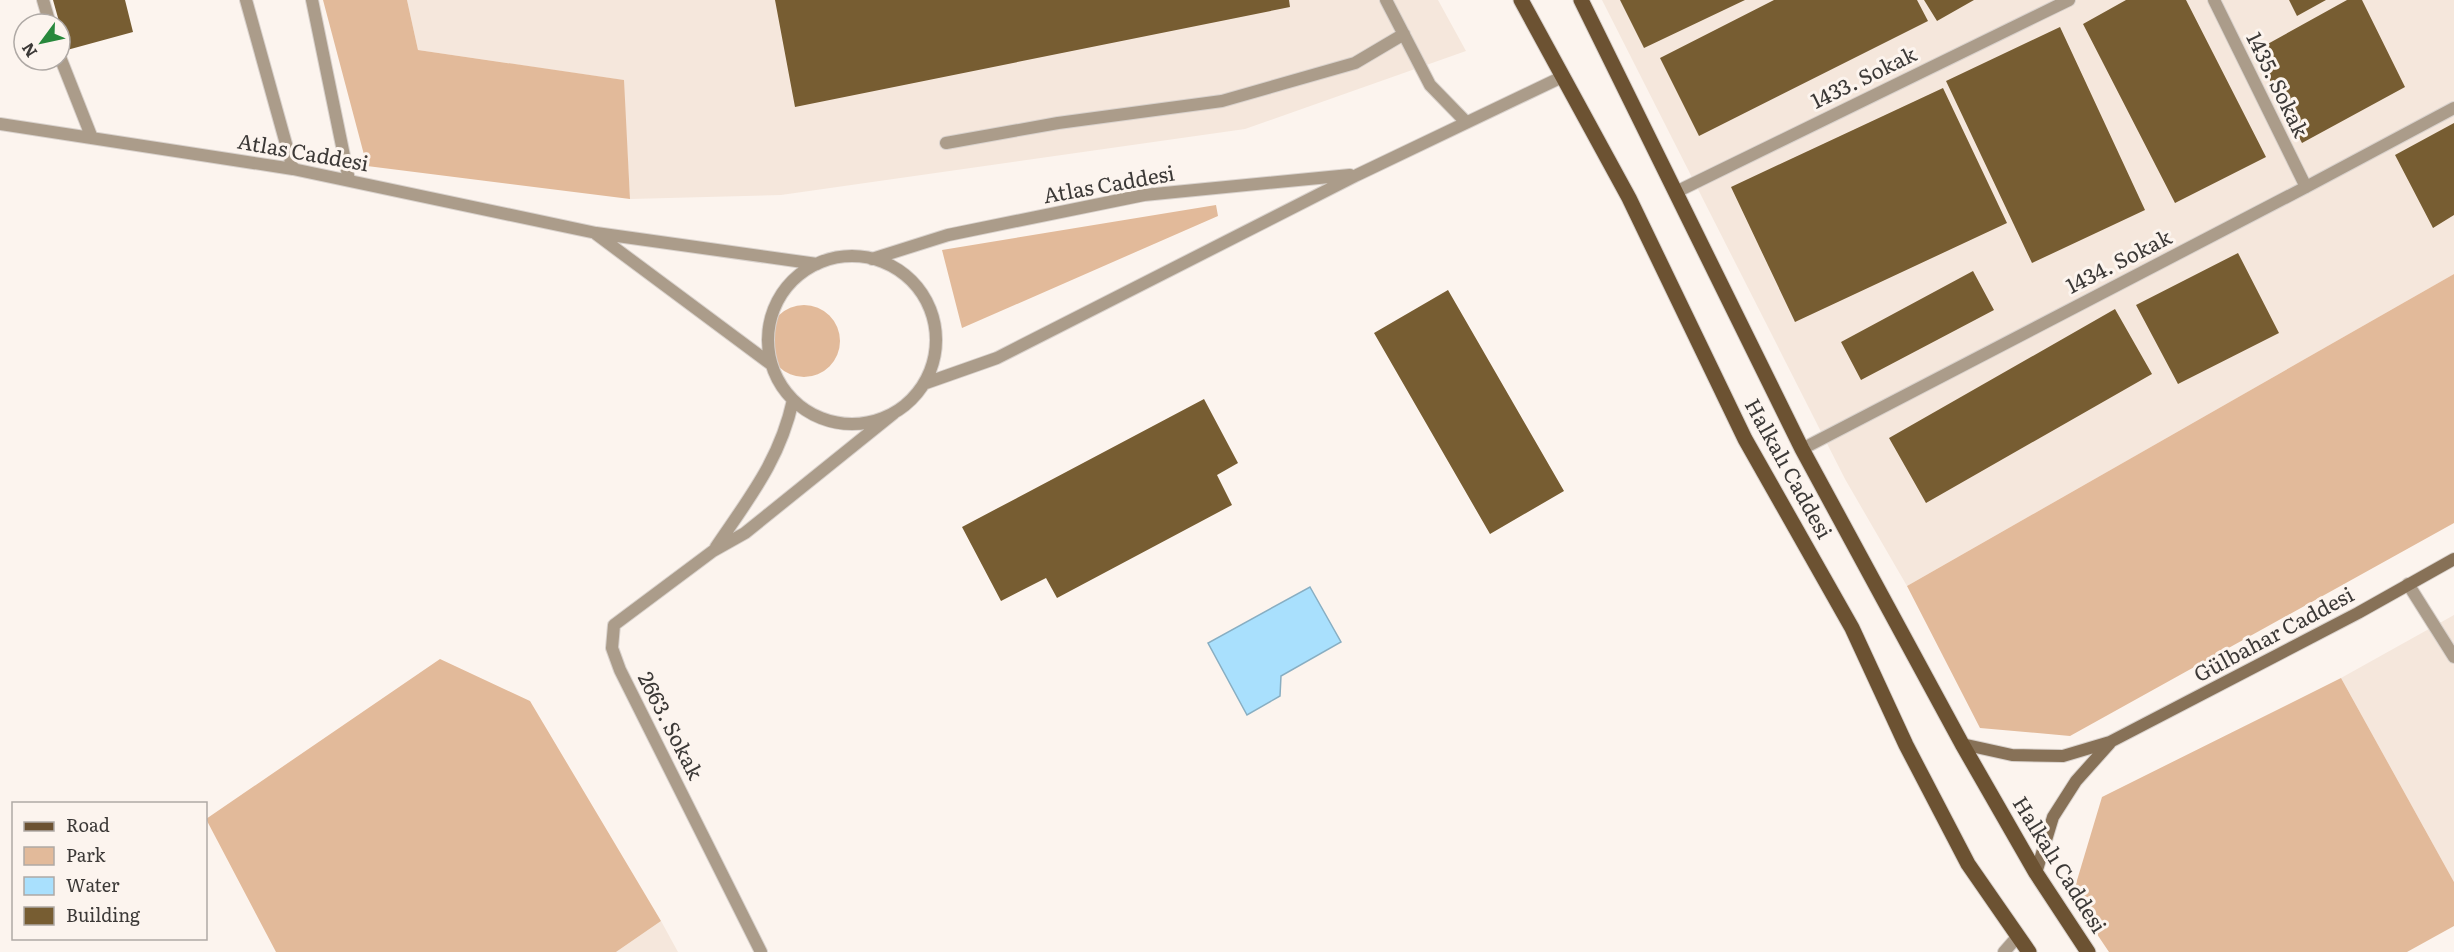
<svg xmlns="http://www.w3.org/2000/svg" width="2454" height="952" font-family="Literata,serif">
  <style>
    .built { fill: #f5e7dc }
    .green { fill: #e2ba9a }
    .water { fill: #a9e0fd; stroke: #88aec2; stroke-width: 1.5 }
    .building { fill: #775d32 }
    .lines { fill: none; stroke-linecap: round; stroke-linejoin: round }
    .service-casing { stroke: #d9d2cd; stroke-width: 14 }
    .minor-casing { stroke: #d9d2cd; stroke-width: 14 }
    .secondary-casing { stroke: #d9d2cd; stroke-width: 14 }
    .primary-casing { stroke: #d9d2cd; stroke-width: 17 }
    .service { stroke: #ab9c8a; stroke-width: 12 }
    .minor { stroke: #ab9c8a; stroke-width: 12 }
    .secondary { stroke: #877157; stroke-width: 12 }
    .primary { stroke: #6c5232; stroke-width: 15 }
    .labels { text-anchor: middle; stroke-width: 6; stroke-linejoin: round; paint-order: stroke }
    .street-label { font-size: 21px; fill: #3c3937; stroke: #fcf4ee }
  </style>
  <rect width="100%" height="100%" fill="#fcf4ee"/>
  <path class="built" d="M407 0H1438L1466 51 1245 129 781 195 630 199 623 80 418 50Z
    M1602 0H2454V274L1907 586 1845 479Z
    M2454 615V882L2341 678Z
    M661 921 678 952H616Z"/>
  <path class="green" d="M323 0H407L418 50 624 80 630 199 367 166Z
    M1216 205 1218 216 962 328 942 250Z
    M2454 274V523L2070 736 1980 728 1907 586Z
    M768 341a36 36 0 1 1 72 0a36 36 0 1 1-72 0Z
    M440 659 530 701 661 921 616 952H276L206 819Z
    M2341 678 2454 882V926L2407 952H2109L2072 897 2102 797Z"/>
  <path class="water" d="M1310 587 1341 642 1281 676 1280 696 1247 715 1208 643Z"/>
  <path class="building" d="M53 0H125L133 32 67 50Z
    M775 0H1289L1290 7 795 107Z
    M1620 0H1745L1644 48Z
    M1774 0H1917L1928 21 1699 136 1660 58Z
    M1924 0H1974L1937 21Z
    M2126 0H2186L2266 157 2175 203 2083 24Z
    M2289 0H2326L2297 16Z
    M2347 0H2362L2405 87 2302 143 2255 51Z
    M2060 27 2145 210 2032 263 1946 81Z
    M1943 88 2007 223 1795 322 1731 187Z
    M2454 123V215L2433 228 2395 155Z
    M2238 253 2279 333 2178 384 2136 305Z
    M1973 271 1994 310 1861 380 1841 342Z
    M1448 290 1564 491 1490 534 1374 333Z
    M2115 309 2152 374 1926 503 1889 438Z
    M1204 399 1238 463 1217 475 1232 505 1057 598 1046 578 1001 601 962 527Z"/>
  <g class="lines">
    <g class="service-casing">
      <path id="service" d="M312 0 349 180
        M1386 0 1430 85 1466 122
        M946 143 1058 123 1222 101 1355 63 1404 34
        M2408 584 2454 657
        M2004 952 2018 936"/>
    </g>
    <g class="minor-casing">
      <path id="minor" d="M43 0 50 24
        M246 0 293 169
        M2214 0 2306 187
        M60 57 92 138
        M0 124 293 169 596 233 817 264
        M1676 192 2069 0
        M596 234 772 365
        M768 340a84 84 0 1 1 168 0a84 84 0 1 1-168 0Z
        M872 259 948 235 1144 195 1350 175
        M926 383 997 358 1357 175 1562 77
        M1802 449 2306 187 2454 108
        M716 547C749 498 780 460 793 400
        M761 952 620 670 612 648 614 625 713 551 745 533 894 413"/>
    </g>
    <g class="secondary-casing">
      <path id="secondary" d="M1962 744 2012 755 2063 756 2110 742 2358 613 2454 559
        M2036 873 2053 817 2076 781 2110 743"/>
    </g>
    <g class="primary-casing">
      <path id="primary" d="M1521 0 1629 198 1745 439 1852 628 1906 745 1968 864 2029 952
        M1581 0 1802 449 1962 744 2036 873 2088 952"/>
    </g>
    <use href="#service" class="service"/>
    <use href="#minor" class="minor"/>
    <use href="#secondary" class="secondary"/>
    <use href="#primary" class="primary"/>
  </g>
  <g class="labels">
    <g class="street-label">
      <text transform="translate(1864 78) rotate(-26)" y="7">1433. Sokak</text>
      <text transform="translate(2277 85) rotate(64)" y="7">1435. Sokak</text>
      <text transform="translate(303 153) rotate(10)" y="7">Atlas Caddesi</text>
      <text transform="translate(1109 185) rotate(-10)" y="7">Atlas Caddesi</text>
      <text transform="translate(2119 262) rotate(-27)" y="7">1434. Sokak</text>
      <text transform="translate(1788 469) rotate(61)" y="7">Halkalı Caddesi</text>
      <text transform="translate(2274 635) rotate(-28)" y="7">Gülbahar Caddesi</text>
      <text transform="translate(670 726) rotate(63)" y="7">2663. Sokak</text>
      <text transform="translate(2059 865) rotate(58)" y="7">Halkalı Caddesi</text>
    </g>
  </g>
  <rect x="12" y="802" width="195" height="138" fill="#fcf4ee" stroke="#afa9a5" stroke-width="1.5"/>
  <rect x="24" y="822" width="30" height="9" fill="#6c5232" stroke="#afa9a5" stroke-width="1.5"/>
  <text x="66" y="832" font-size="18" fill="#3c3937">Road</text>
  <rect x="24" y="847" width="30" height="18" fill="#e2ba9a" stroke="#afa9a5" stroke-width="1.5"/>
  <text x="66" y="862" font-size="18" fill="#3c3937">Park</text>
  <rect x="24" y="877" width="30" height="18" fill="#a9e0fd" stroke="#afa9a5" stroke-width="1.5"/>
  <text x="66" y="892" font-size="18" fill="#3c3937">Water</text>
  <rect x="24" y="907" width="30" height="18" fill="#775d32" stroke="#afa9a5" stroke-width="1.5"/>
  <text x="66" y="922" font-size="18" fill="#3c3937">Building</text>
  <g transform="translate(42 42) rotate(237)"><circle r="28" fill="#fcf4ee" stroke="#afa9a5" stroke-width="1.5"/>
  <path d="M0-4.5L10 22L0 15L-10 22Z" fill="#28883c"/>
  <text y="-9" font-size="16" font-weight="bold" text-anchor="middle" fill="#3c3937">N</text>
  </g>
</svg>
